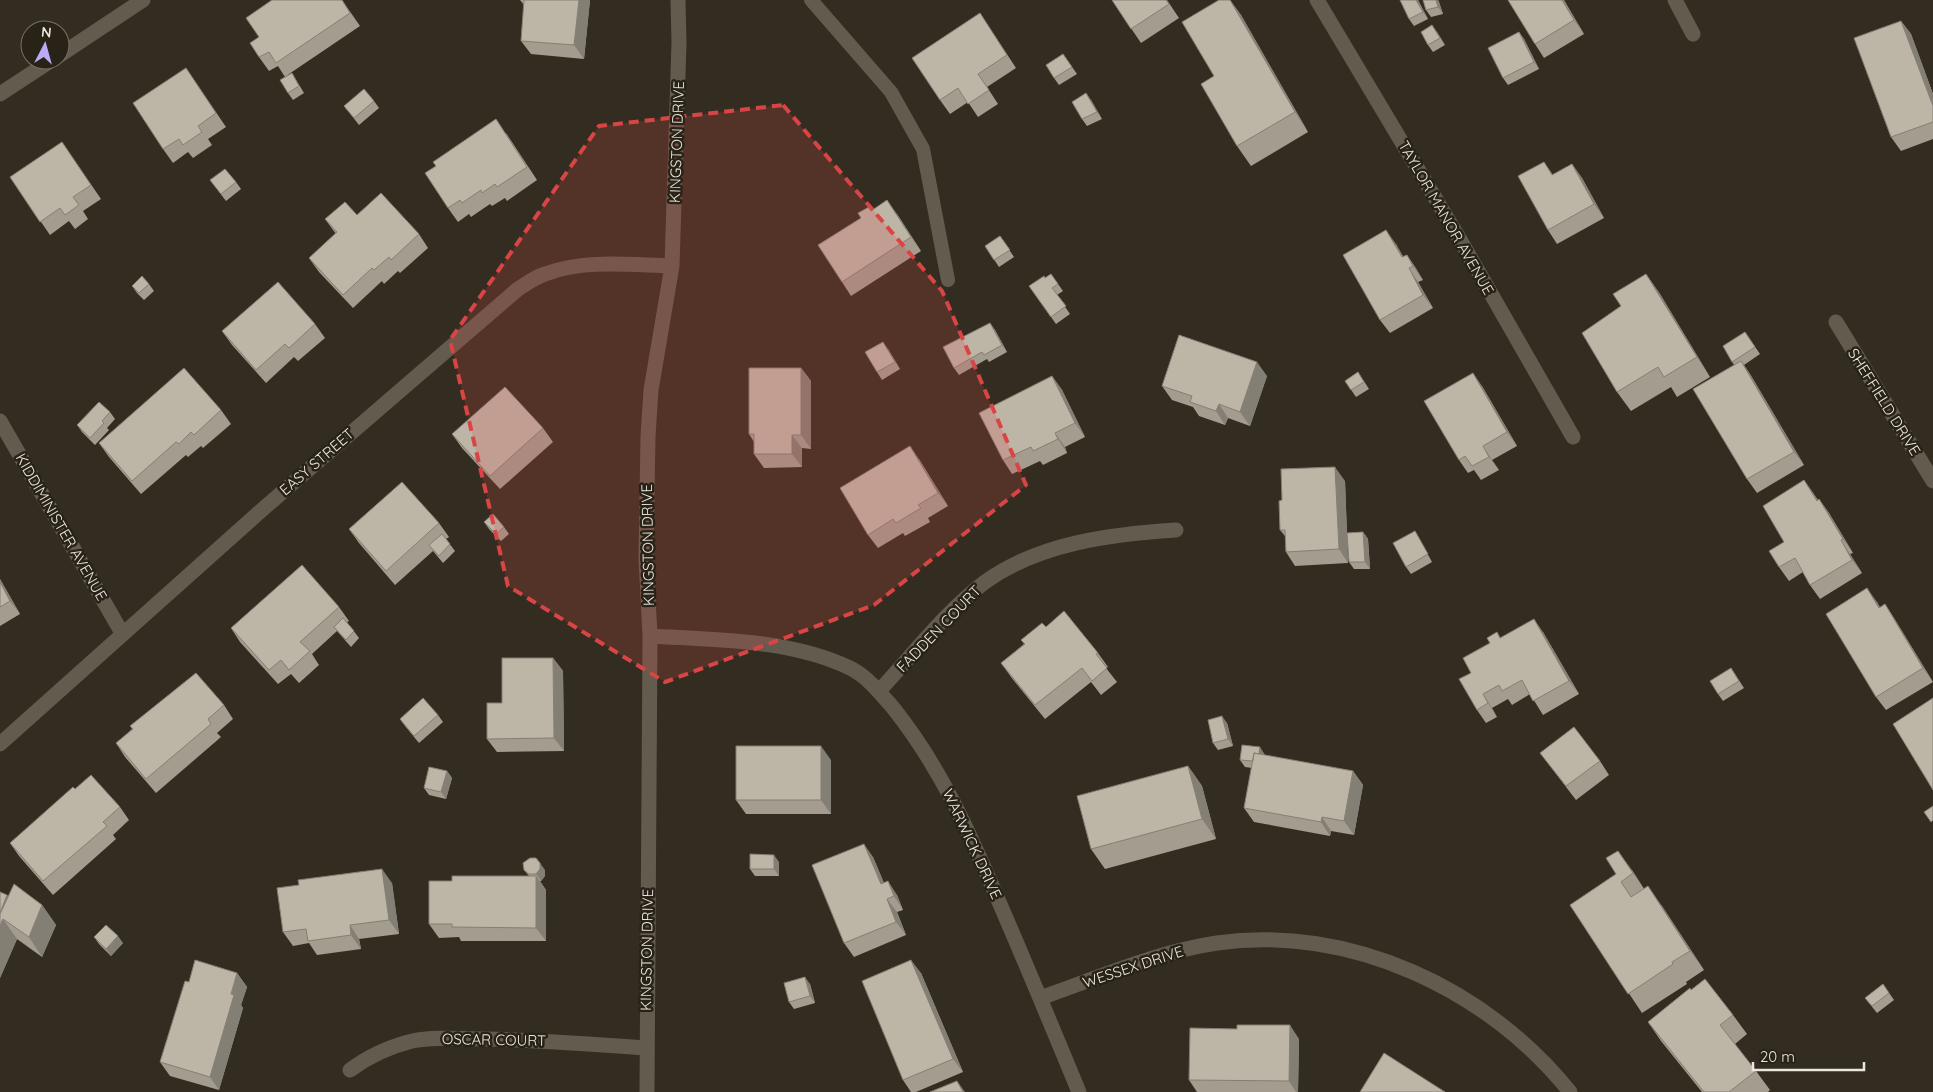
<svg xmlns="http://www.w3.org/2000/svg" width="1933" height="1092" font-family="Quicksand,sans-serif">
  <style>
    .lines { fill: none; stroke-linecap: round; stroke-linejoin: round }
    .lane { stroke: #625b4e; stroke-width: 14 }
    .street { stroke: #625b4e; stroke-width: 15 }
    .wall { fill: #a39c8f }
    .shaded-wall { fill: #847f74 }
    .building { fill: #bdb5a6; stroke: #847f74 }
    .marked { fill: #d94544; fill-opacity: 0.2; stroke: #d94544; stroke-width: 4; stroke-dasharray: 10 6; stroke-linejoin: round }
    .labels { text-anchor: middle; stroke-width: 5; stroke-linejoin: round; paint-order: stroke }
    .street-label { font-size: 15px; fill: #ebe7e0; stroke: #292317 }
  </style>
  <rect width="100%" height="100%" fill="#332d21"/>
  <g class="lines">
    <path class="lane" d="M811 0 891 92 923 149 948 280"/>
    <path class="street" d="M1317 0 1462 243 1573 437
      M1675 0 1693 34
      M60 55 143 0
      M0 94 52 60
      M1836 322 1933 481
      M0 421 122 633
      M650 636C715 640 790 639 850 668 867 676 882 695 894 709 945 773 974 844 1006 918 1031 976 1055 1034 1079 1092
      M879 691C912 656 946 611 985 582 1039 543 1112 534 1176 530
      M0 744 264 508 518 289C526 284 535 277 545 274 584 259 630 265 672 266
      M1040 998C1098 978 1156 952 1217 943 1349 924 1488 989 1570 1092
      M350 1070C369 1056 388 1047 412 1041 435 1036 461 1039 485 1039 539 1040 592 1044 646 1048
      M647 1092 650 636 646 558 648 436 651 390 672 266 679 42 678 0"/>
  </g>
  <path class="wall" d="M342 0 360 26 286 76 292 73 304 93 293 100 288 93 285 77 278 66 269 71 259 57Z
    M520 0H590L584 59 531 54 521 41 524 5Z
    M1112 0H1167L1179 18 1141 43Z
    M1219 0H1230L1241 15 1308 132 1251 166 1237 146 1214 76Z
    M1418 0 1428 19 1414 26 1409 19Z
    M1423 0H1438L1439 2 1443 14 1431 17 1426 10Z
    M1508 0H1564L1584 34 1544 58 1535 44Z
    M980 13 1016 68 987 87 998 104 978 117 968 102 950 114 940 100Z
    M1901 21 1911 34 1933 94V139L1901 151 1891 137Z
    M1437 32 1445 45 1433 52 1428 45Z
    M1519 32 1524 39 1539 69 1508 85 1503 78Z
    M1063 54 1077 74 1059 85 1054 78Z
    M186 68 226 127 208 139 212 145 193 158 188 152 173 163 163 149Z
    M1091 100 1102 119 1087 126 1082 119Z
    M374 101 379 108 359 125 344 106Z
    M506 133 537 180 507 201 505 198 492 206 490 204 471 217 469 214 458 222 448 208Z
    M62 142 101 199 83 211 88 219 75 229 69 221 50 235 10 177Z
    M1544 162 1553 175 1572 164 1582 178 1604 218 1557 244 1548 230Z
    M210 180 236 182 241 189 226 201Z
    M871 211 897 214 921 251 851 296 842 282Z
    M357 215 419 234 428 248 400 273 398 271 384 284 382 281 353 308 319 272 309 258 336 234 325 219Z
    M1000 236 1014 257 999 267 985 246Z
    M1396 244 1403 257 1407 255 1423 280 1418 282 1433 308 1390 333 1380 320Z
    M1051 274 1063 291 1057 295 1070 314 1056 324 1029 286 1045 278Z
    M1646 274 1660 294 1710 377 1677 397 1671 387 1631 411 1617 392 1621 306Z
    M149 284 154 291 144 300 137 293 132 286Z
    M990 323 995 330 1007 352 989 362 987 359 959 375 954 368Z
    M315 324 325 338 298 361 294 357 266 383 232 345 222 331Z
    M1745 332 1760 354 1744 365 1750 374 1804 465 1757 493 1747 479 1734 365 1723 346Z
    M888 349 900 369 882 380 877 372Z
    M801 368 811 381V449L802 448V467L764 468 754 454V442L749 434Z
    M1358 372 1369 389 1356 397 1345 381Z
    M1052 376 1062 390 1085 437 1065 447 1067 453 1043 465 1040 461 1012 474 1003 460Z
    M1267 376 1250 426 1228 418 1225 425 1199 416 1193 407 1172 400 1162 386Z
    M1482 386 1517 446 1492 460 1499 470 1481 480 1474 470 1468 473 1459 460Z
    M221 410 231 424 203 448 201 446 188 457 186 455 141 494 109 457 99 443Z
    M110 412 115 419 107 428 109 430 95 445 82 432 77 425Z
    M543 428 553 442 500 489 462 448 452 434Z
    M919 459 948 506 928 518 930 522 905 536 903 533 878 548 868 535Z
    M1804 480 1818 500 1819 499 1829 513 1853 553 1850 554 1862 573 1820 599 1810 585 1803 572 1789 581 1779 567 1784 542Z
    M1345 481 1347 533 1363 532 1368 539 1370 569H1354L1349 562 1347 541 1348 563 1295 566 1286 552 1285 536 1280 530 1282 500Z
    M484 522 504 527 509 534 501 541 489 529Z
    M439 523 449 537 446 539 455 551 443 563 433 551 395 585 359 543 349 529Z
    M1415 531 1419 538 1432 562 1411 574 1406 567Z
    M0 579 20 614 0 626Z
    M1877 602 1880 608 1885 604 1894 618 1933 682 1886 710 1876 697Z
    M339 607 349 621 347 622 359 638 351 647 337 631 312 654 319 665 299 683 291 674 278 684 240 642 231 628Z
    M1046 627 1098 653 1108 667 1106 668 1117 682 1101 695 1091 682 1045 719 1011 677 1001 663 1024 644 1021 640Z
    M1543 632 1579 694 1543 715 1530 694 1512 705 1508 699 1492 708 1497 717 1486 723 1477 710 1471 673 1501 637Z
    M553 658 563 671 564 751 497 752 487 739 502 703Z
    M1731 668 1744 688 1723 701 1718 694Z
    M224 705 233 719 217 733 221 737 156 793 125 757 116 743 132 729 130 726Z
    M438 715 443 722 419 743 405 726 400 719Z
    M1227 723 1233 746 1218 750 1213 743Z
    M1540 753 1600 761 1609 775 1576 800Z
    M1265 755 1353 771 1363 785 1354 835 1331 831 1330 836 1254 822 1244 808 1252 768 1245 767 1240 760Z
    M831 760V814H746L736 800Z
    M1188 766 1202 786 1216 839 1105 869 1091 849Z
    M447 771 452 778 446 799 429 795 424 788Z
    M75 789 120 807 129 820 113 835 116 839 53 895 19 856 10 843Z
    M873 857 884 883 897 895 903 910 897 912 906 935 854 957 844 943Z
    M779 862V876H755L750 869Z
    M524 870H545V876L541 881H540L546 890V941H461L459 937 439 938 429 924 452 881 529 876Z
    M1632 870 1644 889 1662 906 1704 970 1686 982 1687 984 1642 1013 1570 905Z
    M392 883 399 934 359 939 361 949 317 955 309 943 293 946 283 932Z
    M0 892 7 895 8 896 42 905 56 925 42 957 17 939 0 978Z
    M94 937 123 943 111 956 99 944Z
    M237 973 247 987 241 1005 243 1008 219 1090 170 1076 160 1062 189 982Z
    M921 973 963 1072 916 1092H911L903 1080Z
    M810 984 815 1003 794 1009 789 1002Z
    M1883 984 1894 1000 1877 1013 1865 998Z
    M1691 990 1733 1015 1747 1034 1735 1044 1756 1071 1770 1090 1768 1092H1702L1661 1041 1648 1022Z
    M1299 1039 1298 1092H1197L1189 1080Z"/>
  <path class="shaded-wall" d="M579 0H590L584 59 574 45Z
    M1230 0 1241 15 1308 132 1295 112Z
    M1416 0H1418L1428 19 1423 12Z
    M1436 0H1438L1439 2 1443 14 1438 7Z
    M1562 0H1563L1584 34 1574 20Z
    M1901 21 1911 34 1933 94V106Z
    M1432 25 1437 32 1445 45 1440 38Z
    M1519 32 1524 39 1539 69 1534 62Z
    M1086 93 1091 100 1102 119 1097 112Z
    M1572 164 1582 178 1604 218 1594 204Z
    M887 200 897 214 921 251 911 237Z
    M1386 230 1396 244 1410 268 1402 257Z
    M1407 255 1416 268 1423 280 1413 266Z
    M1409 268 1418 282 1433 308 1423 295Z
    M1646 274 1660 294 1710 377 1697 357Z
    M990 323 995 330 1007 352 1002 345Z
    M883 342 888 349 900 369 895 362Z
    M1741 361 1750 374 1804 465 1794 452Z
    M1257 362 1267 376 1250 426 1240 412Z
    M801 368 811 381V449L801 435Z
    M1473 373 1482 386 1517 446 1507 432Z
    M1052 376 1062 390 1085 437 1075 423Z
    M1219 404 1228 418 1225 425 1216 411Z
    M1055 433 1065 447 1067 453 1058 439Z
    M792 435 802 448V467L792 454Z
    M910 446 919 459 948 506 938 493Z
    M1483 446 1492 460 1499 470 1489 457Z
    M1335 467 1345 481 1348 563 1339 549Z
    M1804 480 1814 494 1826 515 1817 501Z
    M1819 499 1829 513 1853 553 1843 539Z
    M1363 532 1368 539 1370 569 1365 562Z
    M1841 540 1850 554 1862 573 1852 560Z
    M0 579 20 614 10 601 0 582Z
    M1867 588 1877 602 1889 622 1879 608Z
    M1885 604 1894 618 1933 682 1923 668Z
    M1534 619 1543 632 1579 694 1569 681Z
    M553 658 563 671 564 751 554 738Z
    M1483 694 1492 708 1497 717 1488 703Z
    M1222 716 1227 723 1233 746 1228 739Z
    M821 746 831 760V814L821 800Z
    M1260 747 1265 755 1263 769 1258 762Z
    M1188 766 1202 786 1216 839 1202 819Z
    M447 771 452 778 446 799 441 792Z
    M1353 771 1363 785 1354 835 1344 821Z
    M1322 817 1331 831 1330 836 1321 822Z
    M864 844 873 857 890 898 881 884Z
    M1618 851 1632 870 1647 893 1633 873Z
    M774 855 779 862V876L774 869Z
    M540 863 545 870V876L541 881 536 874Z
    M382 869 392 883 399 934 389 920Z
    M536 876 546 890V941L536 928Z
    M888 881 897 895 903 910 894 896Z
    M1648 886 1662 906 1704 970 1690 951Z
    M7 895 21 915 3 919 17 939 0 978V913Z
    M887 899 897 912 906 935 896 922Z
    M42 905 56 925 42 957 29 937Z
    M350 925 359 939 361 949 351 935Z
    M118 936 123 943 111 956 106 949Z
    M911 960 921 973 963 1072 953 1059Z
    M237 973 247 987 241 1005 243 1008 219 1090 210 1077Z
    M805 977 810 984 815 1003 810 996Z
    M1290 1025 1299 1039 1298 1092H1296L1289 1081Z
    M957 1081 965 1092H963Z"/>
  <path class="building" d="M272 0H342L350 13 276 63 269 52 259 57 250 43 259 37 246 18Z
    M524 0H579L574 45 521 41Z
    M1112 0H1166L1169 4 1131 29Z
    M1219 0H1230L1295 112 1237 146 1201 84 1214 76 1182 22Z
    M1400 0H1416L1423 12 1409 19Z
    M1423 0H1436L1438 7 1426 10Z
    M1508 0H1562L1574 20 1535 44Z
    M980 13 1007 55 978 74 989 90 968 104 958 88 940 100 912 58Z
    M1901 21 1933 106V122L1891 137 1854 38Z
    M1432 25 1440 38 1428 45 1421 32Z
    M1519 32 1534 62 1503 78 1488 48Z
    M1063 54 1072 67 1054 78 1046 65Z
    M186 68 216 113 198 126 202 132 183 145 179 139 163 149 133 103Z
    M292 73 299 86 288 93 280 80Z
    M364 89 374 101 354 118 344 106Z
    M1086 93 1097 112 1082 119 1072 102Z
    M496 119 527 167 497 187 495 184 482 193 481 190 462 203 460 200 448 208 425 173 436 166 433 162Z
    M62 142 91 185 73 197 79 205 65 215 60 208 40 222 10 177Z
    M1544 162 1552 175 1572 164 1594 204 1548 230 1518 176Z
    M225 169 236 182 221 194 210 180Z
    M381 193 419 234 391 260 389 257 374 270 372 268 343 295 309 258 337 232 325 219 345 202 357 215Z
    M887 200 911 237 842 282 818 245 861 218 858 213 869 207 871 211Z
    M1386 230 1402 257 1407 255 1413 266 1409 268 1423 295 1380 320 1343 255Z
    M1000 236 1010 250 994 260 985 246Z
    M1051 274 1058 284 1052 288 1066 306 1051 317 1029 286 1044 276 1045 278Z
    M1646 274 1697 357 1664 377 1658 367 1617 392 1582 333 1621 306 1613 294Z
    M142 276 149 284 139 293 132 286Z
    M278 282 315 324 289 348 285 344 256 370 222 331Z
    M990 323 1002 345 984 355 982 352 954 368 943 347Z
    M1745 332 1755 347 1732 362 1723 346Z
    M1179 335 1257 362 1240 412 1219 404 1216 411 1190 402 1192 396 1162 386Z
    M883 342 895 362 877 372 865 352Z
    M1741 361 1794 452 1747 479 1693 389Z
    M184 368 221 410 194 435 191 432 179 444 176 442 132 481 99 443Z
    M749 368H801V435H792V454H754V434H749Z
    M1358 372 1364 382 1351 390 1345 381Z
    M1473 373 1507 432 1483 446 1489 457 1472 466 1465 456 1459 460 1424 401Z
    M1052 376 1075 423 1055 433 1058 439 1033 451 1031 447 1003 460 979 413Z
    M505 387 543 428 490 476 452 434Z
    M99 402 110 412 102 421 104 423 90 438 77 425Z
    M910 446 938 493 918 505 921 508 896 523 893 519 868 535 840 488Z
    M1335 467 1339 549 1286 552 1285 530H1280L1279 501 1282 500 1281 469Z
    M1804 480 1817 501 1819 499 1843 539 1841 540 1852 560 1810 585 1795 558 1779 567 1769 551 1784 542 1763 506Z
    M402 482 439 523 386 571 349 529Z
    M493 514 504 527 496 534 484 522Z
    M1415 531 1428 554 1406 567 1393 543Z
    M1363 532 1365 562H1349L1347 533Z
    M442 534 450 544 439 556 429 545Z
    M302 565 339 607 300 642 310 651 289 670 281 660 269 670 231 628Z
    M0 582 10 601 0 607Z
    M1867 588 1879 608 1885 604 1923 668 1876 697 1826 614Z
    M1064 611 1098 653 1096 654 1107 668 1092 681 1082 668 1035 705 1001 663 1025 644 1021 640 1042 623 1046 627Z
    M343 618 354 631 346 640 334 627Z
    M1534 619 1569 681 1533 701 1522 680 1502 691 1499 685 1483 694 1488 703 1477 710 1459 679 1471 673 1463 658 1490 643 1487 638 1497 632 1500 638Z
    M502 658H553L554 738 487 739V703H502Z
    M1731 668 1739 681 1718 694 1710 681Z
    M196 673 224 705 208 719 211 724 146 779 116 743 133 729 130 726Z
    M423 698 438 715 414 736 400 719Z
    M1933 698V790L1893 724Z
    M1222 716 1228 739 1213 743 1208 720Z
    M1574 727 1600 761 1566 786 1540 753Z
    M1242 745 1260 747 1259 754 1254 753 1253 761 1240 760Z
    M736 746H821V800H736Z
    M1254 753 1353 771 1344 821 1322 817 1321 822 1244 808Z
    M1188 766 1202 819 1091 849 1077 796Z
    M429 767 447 771 441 792 424 788Z
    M91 775 120 807 103 822 107 826 43 881 10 843 73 787 75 789Z
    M1933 806V820L1931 822 1924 812Z
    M864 844 881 884 888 881 894 896 887 899 896 922 844 943 812 865Z
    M1618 851 1633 873 1621 882 1631 897 1648 886 1690 951 1672 962 1673 964 1628 994 1570 905 1616 874 1606 858Z
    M750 854 774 855V869H750Z
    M530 858H536L540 863V869L536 874H529L524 870 523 863Z
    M382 869 389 920 350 925 351 935 308 941 306 929 283 932 277 888 299 885 298 880Z
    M452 876H536V928L452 927V924H429V881H452Z
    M14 884 42 905 29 937 3 919 0 926V914Z
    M0 892 7 895 0 913Z
    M106 925 118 936 106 949 94 937Z
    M195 960 237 973 231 994 234 995 210 1077 160 1062 185 981 189 982Z
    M911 960 953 1059 903 1080 862 981Z
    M805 977 810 996 789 1002 784 983Z
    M1705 979 1733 1015 1720 1025 1756 1071 1729 1092H1704L1648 1022 1690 988 1691 990Z
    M1883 984 1889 993 1872 1006 1865 998Z
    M1237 1025H1290L1289 1081 1189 1080 1190 1028 1237 1029Z
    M1384 1053 1445 1092H1360Z
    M957 1081 963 1092H930Z"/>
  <path class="marked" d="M783 105 942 291 1026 485 874 605 665 682 508 586 450 340 599 126Z"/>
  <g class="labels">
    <g class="street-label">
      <text transform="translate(677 142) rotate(-88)" y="5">KINGSTON DRIVE</text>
      <text transform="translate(1446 218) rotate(60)" y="5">TAYLOR MANOR AVENUE</text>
      <text transform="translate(1884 402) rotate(58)" y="5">SHEFFIELD DRIVE</text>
      <text transform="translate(317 462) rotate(-41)" y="5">EASY STREET</text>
      <text transform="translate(61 527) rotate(60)" y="5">KIDDIMINISTER AVENUE</text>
      <text transform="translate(648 545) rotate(-91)" y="5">KINGSTON DRIVE</text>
      <text transform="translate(939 629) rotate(-46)" y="5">FADDEN COURT</text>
      <text transform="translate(972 844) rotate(65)" y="5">WARWICK DRIVE</text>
      <text transform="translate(647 950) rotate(-89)" y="5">KINGSTON DRIVE</text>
      <text transform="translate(1133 967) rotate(-18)" y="5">WESSEX DRIVE</text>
      <text transform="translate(494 1040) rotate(1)" y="5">OSCAR COURT</text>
    </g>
  </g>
  <g transform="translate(45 45) rotate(6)"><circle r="24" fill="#292317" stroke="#777167"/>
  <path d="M0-4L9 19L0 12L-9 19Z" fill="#bbaaf6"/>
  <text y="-8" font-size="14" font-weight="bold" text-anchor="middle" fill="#ebe7e0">N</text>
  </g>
  <path d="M1753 1062v8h111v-8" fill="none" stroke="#ebe7e0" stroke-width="2.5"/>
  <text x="1760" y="1062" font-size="15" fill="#ebe7e0" stroke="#292317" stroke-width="4" paint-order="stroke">20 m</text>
</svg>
